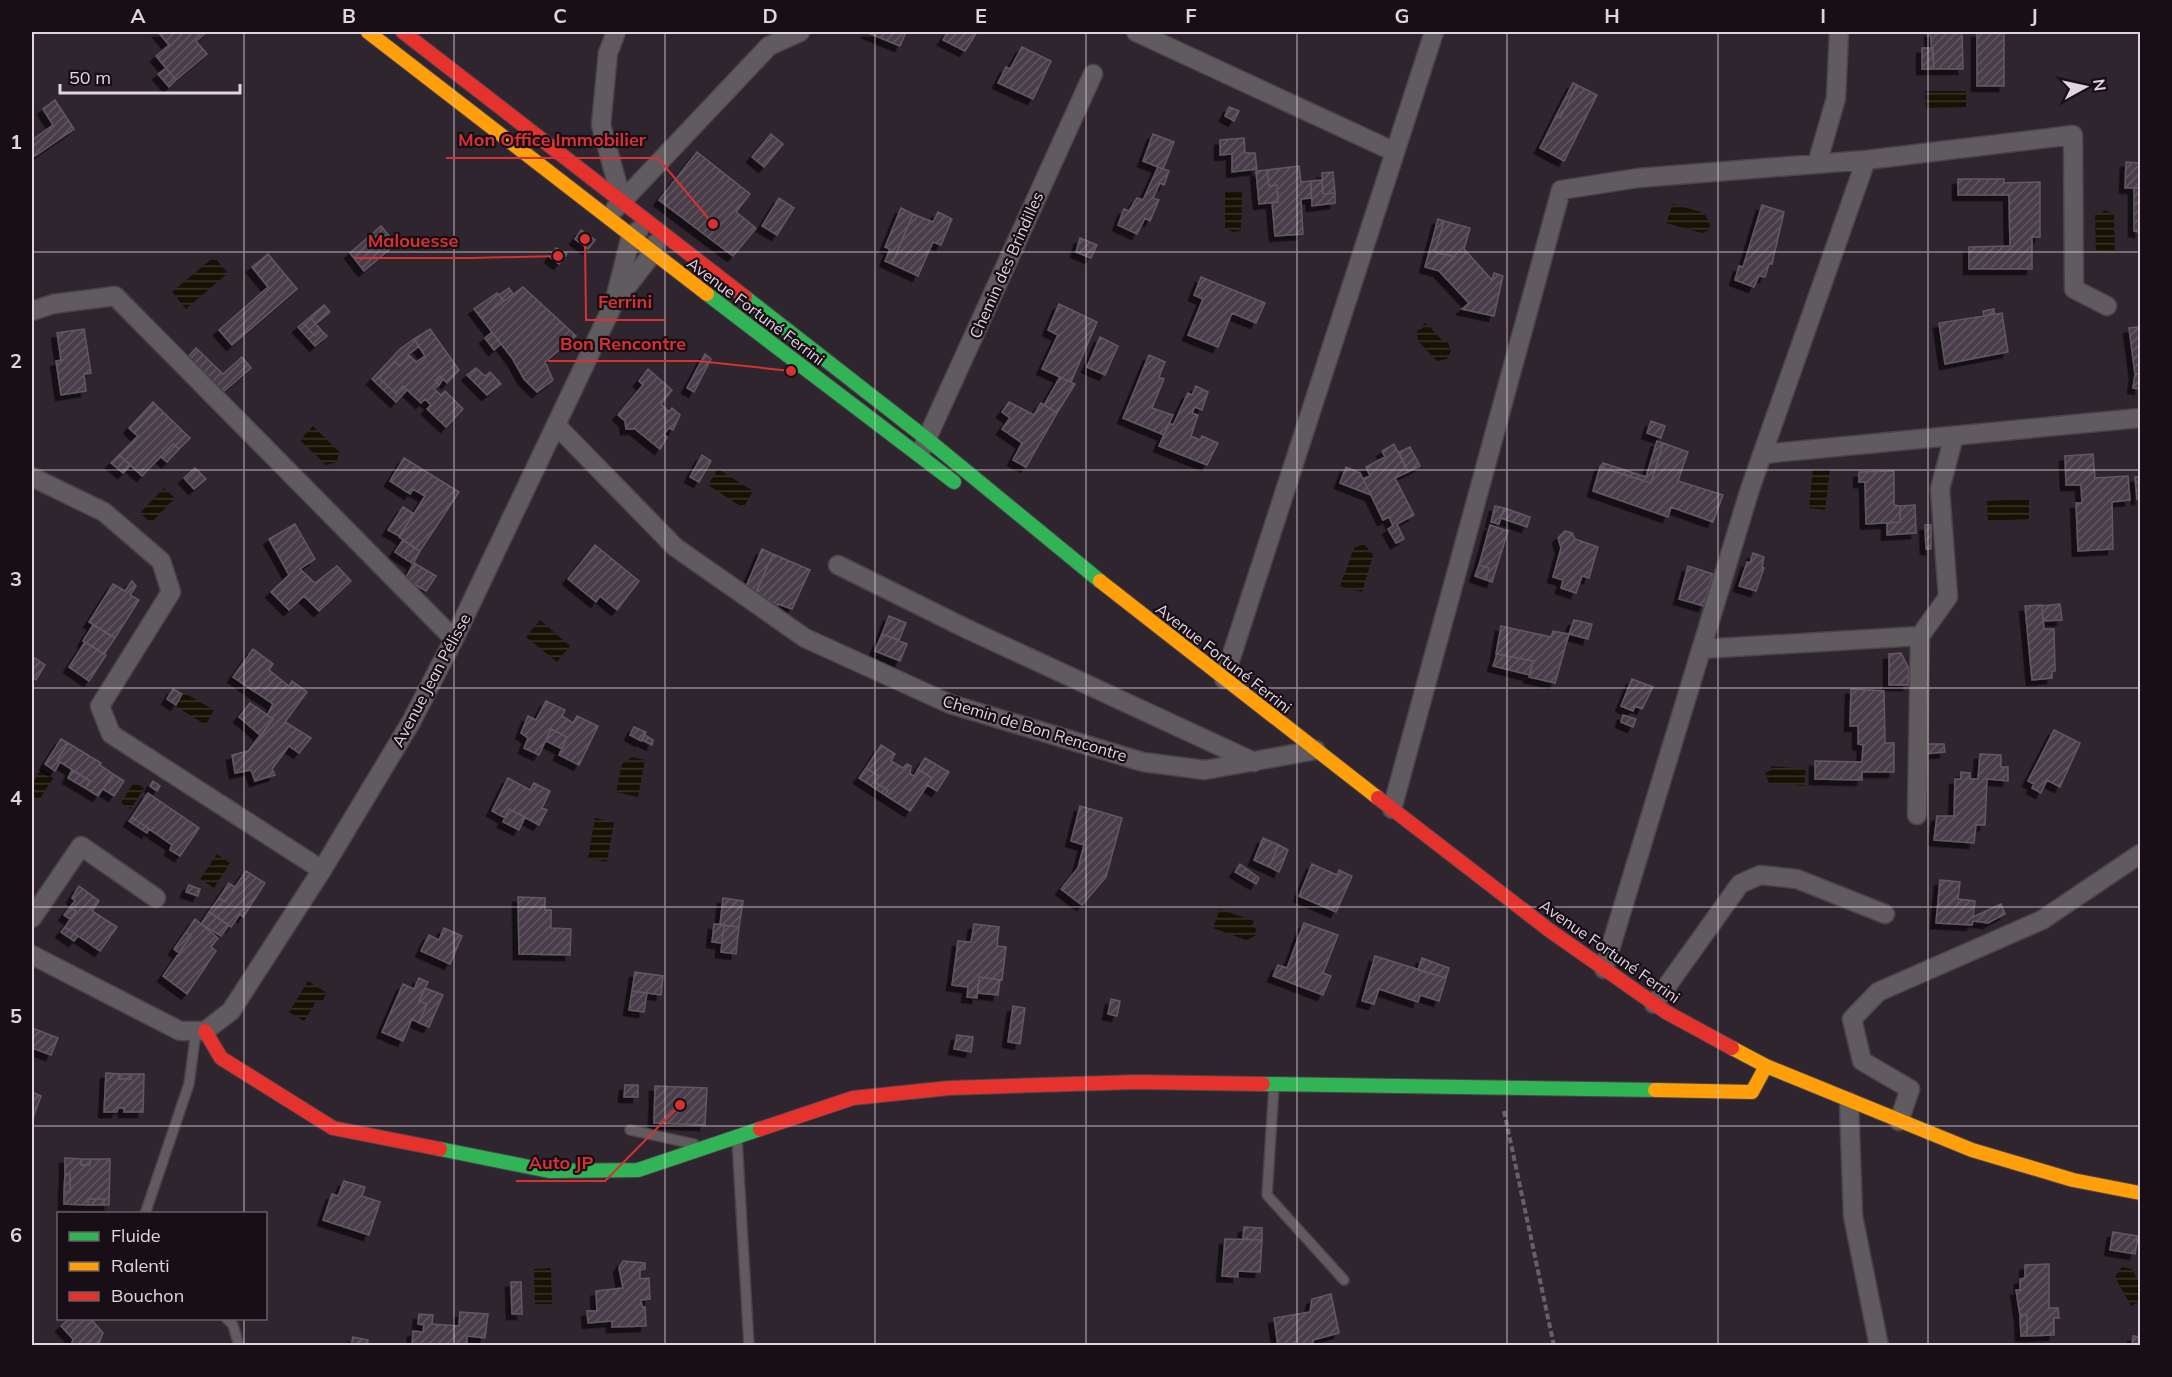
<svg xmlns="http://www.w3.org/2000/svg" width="2172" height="1377" font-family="Mulish,sans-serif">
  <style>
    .water { fill: url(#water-rules) }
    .building { fill: url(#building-hatch); stroke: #625962; stroke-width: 1.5; filter: url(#shadow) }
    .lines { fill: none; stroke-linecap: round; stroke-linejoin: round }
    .lane-casing { stroke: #4b424a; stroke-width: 12 }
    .street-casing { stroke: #4b424a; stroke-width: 21 }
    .fast-casing { stroke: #4b424a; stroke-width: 16 }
    .slow-casing { stroke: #4b424a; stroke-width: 16 }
    .jam-casing { stroke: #4b424a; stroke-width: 16 }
    .path { stroke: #676166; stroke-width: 4; stroke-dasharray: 6 3; stroke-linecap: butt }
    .lane { stroke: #5f5b5f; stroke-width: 9 }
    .street { stroke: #5f5b5f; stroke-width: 18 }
    .fast { stroke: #30b455; stroke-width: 14 }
    .slow { stroke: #ff9f0a; stroke-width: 14 }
    .jam { stroke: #e5322d; stroke-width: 14 }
    .grid { fill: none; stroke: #e1d3df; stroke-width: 1.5; stroke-opacity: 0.55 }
    .labels { text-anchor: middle; stroke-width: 4.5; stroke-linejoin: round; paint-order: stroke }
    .street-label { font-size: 16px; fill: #e1d3df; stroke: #170e16 }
    .leader { fill: none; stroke: #d73131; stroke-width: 2 }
    .callout-dot { fill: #d73131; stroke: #170e16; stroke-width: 2 }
    .callout-label { font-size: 18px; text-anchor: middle; font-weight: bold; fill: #d73131; stroke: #170e16; stroke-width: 4.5; stroke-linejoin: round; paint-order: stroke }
    .neatline { fill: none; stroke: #e1d3df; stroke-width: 2 }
    .grid-label { font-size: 20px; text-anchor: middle; font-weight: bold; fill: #e1d3df }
  </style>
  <defs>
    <pattern id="water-rules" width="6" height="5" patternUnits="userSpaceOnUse" patternTransform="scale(1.5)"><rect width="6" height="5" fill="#151204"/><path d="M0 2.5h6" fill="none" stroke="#373428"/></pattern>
    <pattern id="building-hatch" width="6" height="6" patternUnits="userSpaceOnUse" patternTransform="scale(1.5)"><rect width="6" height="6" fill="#493c49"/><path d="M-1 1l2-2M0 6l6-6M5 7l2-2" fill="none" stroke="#635763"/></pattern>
    <filter id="shadow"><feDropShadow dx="-5.5" dy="5.5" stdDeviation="0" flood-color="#0009"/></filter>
  </defs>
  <rect width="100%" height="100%" fill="#2f252f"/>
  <path class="water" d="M1925 91H1966V107L1926 108Z
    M1225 192H1242L1241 231 1233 232 1225 228Z
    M1673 204 1704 213 1710 224 1709 230 1702 233 1666 223Z
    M2104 210 2114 214 2115 251 2096 252 2095 215H2100Z
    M214 257 228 273 186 309 172 292Z
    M1424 323C1435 328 1434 337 1448 343L1451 351 1447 359 1437 361 1418 341 1417 330 1422 329Z
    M313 426 339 452 337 462 326 465 300 440Z
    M1813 468 1830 469 1825 510 1809 508Z
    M718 469 753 491 743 508 708 485Z
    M164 488 175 498 151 523 140 513Z
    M2029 499V519L1988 521 1987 501Z
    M1364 544 1373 555 1362 592 1340 586 1354 548Z
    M540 620 570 646 557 662 526 637Z
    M183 692 214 710 206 725 175 706Z
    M632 757 645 760 638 797 616 792 622 764Z
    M1771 766 1806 769 1804 786 1769 783 1765 773 1771 770Z
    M41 769 54 777 39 800 32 795V785Z
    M134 782 144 788 131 809 121 803Z
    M595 818 614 822 607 862 588 858Z
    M217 854 230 863 214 888 200 879Z
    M1220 909 1254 921 1252 925 1256 929 1255 936 1246 940 1213 928Z
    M308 981 327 993 321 1003 317 1000 304 1021 289 1012Z
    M2122 1267 2132 1269 2140 1285V1301L2131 1306 2115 1277Z
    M551 1268 552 1304H535L534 1269Z"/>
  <path class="building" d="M158 32H207L196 41 207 54 176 80 156 56 169 45Z
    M866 32H906L900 46Z
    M948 32H977L965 51 943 40Z
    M1930 32H1962L1963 69H1934Z
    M1977 32H2004V86H1977Z
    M1022 47 1051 61 1033 99 998 83 1006 67 1010 69Z
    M1922 48H1933L1934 69H1922Z
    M166 68 176 80 169 87 158 74Z
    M1573 83 1577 85 1560 118 1556 116Z
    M1577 85 1597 95 1564 161 1540 148 1556 116 1560 118Z
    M55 100 74 129 35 156 32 151V140L53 125 43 109Z
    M1229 107 1239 111 1234 121 1225 116Z
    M771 134 783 144 764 167 752 157Z
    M1153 134 1174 142 1163 169 1143 161Z
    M1244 138 1245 153H1255L1257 169 1232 172V154L1220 155V140Z
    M697 152 750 194 736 212 756 228 733 256 659 200Z
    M2126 162 2140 163V188H2125Z
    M1299 166 1301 182 1311 181V198L1301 199 1303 234 1275 236 1272 202H1278L1277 185 1269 186 1267 170Z
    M1158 167 1169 171 1164 185 1160 183 1153 198 1159 200 1150 221 1145 218 1137 234 1118 225 1124 209 1129 211 1137 198 1143 200Z
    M1267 170 1269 186 1277 185 1278 202 1259 204 1256 171Z
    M1333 172 1335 193 1323 194 1322 173Z
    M1958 179H2004V183L2040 182V237H2032V269H1969V247L2010 246 2009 195H1958Z
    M1322 180 1323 194 1335 193V203L1312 206 1311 181Z
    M2134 188H2140V232L2134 231Z
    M779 198 794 208 777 235 762 226Z
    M1762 205 1784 212 1772 264H1769L1765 277 1759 276 1754 287 1735 280 1739 266 1743 267Z
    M901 208 913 214 892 264 885 261 890 249 885 247Z
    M938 212 952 219 941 245 933 242 918 276 892 264 913 214 933 222Z
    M1438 219 1444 221 1435 252 1455 257 1439 271 1425 267Z
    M1444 221 1470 228 1464 249 1492 280 1494 273 1503 276 1494 316 1462 309 1469 303 1439 271 1455 257 1435 252Z
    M381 226 396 244 364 271 350 253Z
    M581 230 595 240 588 249 575 239Z
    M1080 238 1097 245 1091 258 1076 252Z
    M556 248 567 254 559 264 550 257Z
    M268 254 297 289 232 345 219 330 268 287 252 267Z
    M1201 277 1265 303 1256 323 1232 313 1218 347 1188 335 1203 299 1194 295Z
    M523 287 576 336 545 362 553 380 537 392 524 379 512 358 481 318Z
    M509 288 513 294 504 301 499 295Z
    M497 293 504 301 481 318 474 309Z
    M1059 304 1097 322 1071 382 1042 369 1058 335 1048 330Z
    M324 305 330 312 316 324 310 317Z
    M1994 309V314L1984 316 1983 311Z
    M2002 313 2008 352 1945 364 1939 323Z
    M310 317 321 330 315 336 303 323Z
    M303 323 315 336 321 330 327 336 315 346 298 327Z
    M2138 327 2140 343V374H2135L2129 328Z
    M84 329 91 373 84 374 86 391 61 395 56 361 61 360 57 333Z
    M430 329 459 370 447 383 440 376 435 381 439 385 434 389 441 395 445 391 463 409 446 427 427 409 431 405 425 399 421 403 403 386 396 394 379 378 395 362 400 366 410 356 416 362 425 356 414 339Z
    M492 332 501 344 494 350 485 338Z
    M1100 337 1118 346 1105 375 1087 367Z
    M414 339 419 346 408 355 410 356 400 366 395 362 379 378 396 394 403 386 407 390 396 402 372 379 400 349Z
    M196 348 223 374 242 357 251 368 223 392 188 357Z
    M705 354 711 359 694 392 687 388Z
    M1149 355 1165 362 1159 377 1164 379 1152 408 1173 415 1164 435 1123 418Z
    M476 368 485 376 490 372 501 384 487 395 467 375Z
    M648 369 672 390 661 404 669 412 672 408 680 415 673 430 669 428 664 434 667 437 660 449 635 429H626L625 421 618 415 643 385 639 381Z
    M2135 374H2140V389L2133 388Z
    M440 376 443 379 439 385 435 381Z
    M1060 377 1075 384 1057 413 1044 405Z
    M1196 386 1208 392 1202 410 1195 407 1192 413 1198 415 1191 436 1200 440 1202 436 1218 443 1207 465 1159 446 1169 423 1173 425 1188 393 1192 395Z
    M153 402 158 407 134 433 129 428Z
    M1009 402 1034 415 1041 403 1057 413 1026 467 1013 460 1022 443 1002 429 1010 418 1002 412Z
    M158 407 190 438 179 449 173 444 142 476 119 455 138 436 134 433Z
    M1651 421 1665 426 1661 438 1647 433Z
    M1657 441 1663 443 1651 483 1600 467 1603 463 1646 477Z
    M1663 443 1688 452 1678 481 1723 495 1713 522 1671 507 1668 517 1593 491 1600 467 1651 483Z
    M173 444 179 449 167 462 161 457Z
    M1394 444 1408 472 1395 478 1414 515 1397 524 1404 539 1396 543 1388 529 1393 526 1389 517 1383 520 1363 479 1370 476 1366 467 1385 457 1382 451Z
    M1410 447 1420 466 1408 472 1399 452Z
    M2093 454 2095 478 2128 476 2130 500 2112 502 2113 549 2078 551 2076 503H2082L2081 485H2066L2065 456Z
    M119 455 131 465 123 473 111 463Z
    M702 455 711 461 699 482 690 477Z
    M404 458 459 492 420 551 399 537 425 496 413 489 410 494 390 481Z
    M1346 467 1360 473 1371 495 1340 483Z
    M195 468 206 479 194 489 184 478Z
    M1894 471V505L1900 506V522L1866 524 1865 482H1859V472Z
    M2135 477H2140V499H2137Z
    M1915 505 1916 533 1887 535V523L1900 522V506Z
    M1495 506 1504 508 1499 524 1491 522Z
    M403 507 414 514 399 536 388 530Z
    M1504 508 1530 517 1527 527 1501 518Z
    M295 524 315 559 300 569 315 583 337 566 351 581 319 611 304 596 289 610 271 592 289 575 269 539Z
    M1490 525 1508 531 1492 582 1486 580 1489 568 1479 565Z
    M1925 525H1931V549H1926Z
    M1565 531 1572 533 1575 539 1598 547 1589 578 1582 576 1576 593 1561 588 1563 580 1553 577 1561 548 1558 538Z
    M403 540 420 551 413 564 395 552Z
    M595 545 639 581 617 610 600 596 596 602 568 579Z
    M762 549 773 554 755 594 745 589Z
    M1753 553 1764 557 1762 567 1764 568 1756 591 1739 586 1747 562 1750 563Z
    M773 554 810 570 792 609 778 604 775 612 754 598Z
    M414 563 436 576 426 591 405 579Z
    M1479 565 1489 568 1486 580 1475 576Z
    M1688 566 1713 574 1704 606 1679 599Z
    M132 581 136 586 130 595 139 600 115 638 89 622 113 584 125 591Z
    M2060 604 2062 620 2043 621 2042 606Z
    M2042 605 2044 629H2054L2055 671H2052V678L2032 680 2025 606Z
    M889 616 906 623 899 640 882 634Z
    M1574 620 1592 624 1588 639 1569 634Z
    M93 625 115 638 104 654 83 641Z
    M1501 626 1551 637 1553 631 1569 634 1555 683 1529 677 1533 661 1496 654Z
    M882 634 907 644 900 661 875 651Z
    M85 642 106 655 89 681 69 667Z
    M253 649 273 664 269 670 289 686 292 681 307 692 285 722 311 738 299 753 289 746 272 769 275 775 255 781 251 770 235 773 232 755 248 751 273 719 267 715 273 704 233 677Z
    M1901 653 1909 669 1908 685H1889V654Z
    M1497 654 1533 661 1530 675 1493 666Z
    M32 656 45 665 36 680 32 677Z
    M1632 679 1653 687 1642 709 1635 706 1633 711 1621 706Z
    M173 689 182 694 176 705 167 699Z
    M1851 689 1884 691 1885 743H1894V772H1862V780L1815 779V761L1862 762 1863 745 1858 744V726H1850Z
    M546 701 565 710 562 716 573 723 577 716 598 726 579 765 559 755 567 737 551 729 539 755 524 748 528 738 521 733 528 716 536 720Z
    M250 703 273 719 261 736 239 717Z
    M1623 715 1636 719 1633 727 1621 722Z
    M634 727 646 732 641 741 630 735Z
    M551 729 567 737 562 749 546 741Z
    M2054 730 2080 743 2060 787 2047 780 2041 793 2032 788 2034 784 2028 781Z
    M645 735 653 740 652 745 642 740Z
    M61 739 68 743 57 760 60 762 55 771 45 764Z
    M68 743 101 763 100 765 113 774 98 796 85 788 90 781 57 760Z
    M1929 744H1944L1945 752 1925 754 1924 746Z
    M881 745 895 754 891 761 903 768 907 764 911 766 910 774 914 776 918 769 932 778 910 811 885 795 888 790 875 782 879 776 866 768Z
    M1980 754 2001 755V767H2008V781L1987 779 1985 825H1976L1974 843 1934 840 1937 816H1954L1955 779H1961V772L1970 773V779H1978Z
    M925 758 949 772 937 791 927 785 932 778 918 769Z
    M866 768 879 776 875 782 888 790 885 795 859 778Z
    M72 770 90 781 85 788 68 778Z
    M113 774 124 781 114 796 103 789Z
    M508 778 530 790 534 783 550 791 542 808 547 810 539 825 509 809 505 818 492 811Z
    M153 781 160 786 157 791 150 786Z
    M148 793 199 828 180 856 170 850 172 845 132 817Z
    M1080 806 1122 818 1106 877 1082 905 1061 889 1078 868 1084 845 1071 841Z
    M509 809 525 817 519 830 503 822Z
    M132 817 149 829 147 833 129 821Z
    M1263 838 1279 845 1269 867 1254 860Z
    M1279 845 1288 850 1279 872 1269 867Z
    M1240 864 1259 878 1256 884 1235 872Z
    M1312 864 1337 875 1339 870 1352 876 1336 912 1299 896Z
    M246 871 265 883 243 917 240 914 231 927 209 912 219 898 225 902Z
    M1940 880 1960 882 1958 899 1975 901 1973 917 2001 904 2005 914 1988 923 1973 921 1972 925 1936 923Z
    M229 883 235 887 225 902 219 898Z
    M189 885 200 889 198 896 186 892Z
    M79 886 99 901 92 911 117 927 100 951 65 927 76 911 70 907 75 901 72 898Z
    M518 897 545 898V910H551V928L571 929 570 955 519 954Z
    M723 898 743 901 739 927 720 925Z
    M70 907 76 911 70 919 64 915Z
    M209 912 229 925 221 936 201 924Z
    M195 919 218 938 211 947 216 951 187 994 163 976 191 936 186 932Z
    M1304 923 1338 935 1323 973 1331 976 1323 995 1273 976 1278 965 1287 968Z
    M714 924 724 925 722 943 712 942Z
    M974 924 999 927 997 946 1006 947 1002 980 979 977 977 998 967 997 968 987 952 985 958 941 971 942Z
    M724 925 739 927 736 954 721 952Z
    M65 927 78 936 74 941 61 932Z
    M444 928 462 936 450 964 421 951 429 935 439 940Z
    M186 932 191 936 179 953 174 949Z
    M1375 956 1446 978 1439 1001 1420 995 1418 1002 1379 989 1374 1004 1362 1001Z
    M1422 958 1449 968 1446 978 1418 970Z
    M635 972 663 976 661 995 632 991Z
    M979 977 1000 980 998 995 978 993Z
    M419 978 428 982 419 1001 427 1004 419 1023 412 1019 403 1041 382 1032 403 984 414 989Z
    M425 988 443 995 429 1027 419 1023 427 1004 419 1001Z
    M632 991 647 993 644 1012 629 1010Z
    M1111 999 1120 1001 1117 1016 1108 1014Z
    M1013 1006 1025 1008 1020 1044 1008 1042Z
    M32 1028 58 1038 51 1055 32 1048Z
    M957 1035 973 1037 971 1052 954 1049Z
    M106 1073 119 1074V1079H131V1074H144L143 1112H124V1108H118L117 1112H104Z
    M119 1074H131V1079H119Z
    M625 1085H638V1097H624Z
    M655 1086 707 1088 705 1125 654 1123Z
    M32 1092 41 1096 32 1121Z
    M65 1158 81 1159V1165H90V1159H110L109 1205H104V1199H88V1205L64 1204V1192H70V1174H65Z
    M81 1159H90V1165H81Z
    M65 1174H70V1192H64Z
    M344 1181 365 1187 362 1196 380 1202 369 1235 323 1220 332 1194 338 1196Z
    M88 1199H104V1205H88Z
    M1244 1227 1262 1228V1240L1243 1239Z
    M2113 1232 2138 1236 2135 1254 2110 1250Z
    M1225 1239 1262 1240 1260 1272 1238 1271V1277L1222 1276Z
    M623 1261 645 1263V1269L640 1270V1279L649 1278 650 1299 641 1300 642 1307H645L646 1326 612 1327V1321L588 1323 587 1311H597L596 1291 623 1288 619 1268Z
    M2049 1264V1308H2058L2059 1318H2054V1335L2027 1336V1315H2020L2016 1290H2020V1279L2025 1278V1265Z
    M511 1282H521L522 1314H512Z
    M1331 1294 1339 1333 1313 1340V1346H1278L1274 1318 1310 1312 1312 1299Z
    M460 1312 488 1314 485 1338 467 1336V1346H412L413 1331 423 1332 424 1325 418 1324 419 1314 433 1315 432 1324 459 1326Z
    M2020 1315H2027V1336H2021Z
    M70 1318H90L103 1333 98 1346H71L73 1339 61 1326Z
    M2133 1336 2140 1337V1346H2132Z
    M353 1337 368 1340 367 1346H351Z"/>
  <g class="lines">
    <g class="lane-casing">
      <path id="lane" d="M1274 1086 1267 1195 1344 1280
        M630 1130 694 1144
        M737 1139 749 1346
        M145 1214 189 1084 196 1031
        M226 1318 233 1325 239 1346"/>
    </g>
    <g class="street-casing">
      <path id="street" d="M616 32 608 53 601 125 622 201
        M1136 32 1395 152
        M1817 164 1836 98 1839 32
        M615 209 769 46 800 32
        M614 303 653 253 655 244
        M32 311 53 304 115 296 454 639
        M556 425 675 547 805 638 950 704 1143 762 1205 770 1316 750
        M923 447 1093 74
        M1763 454 2140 418
        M32 477 104 512 161 561 171 592 100 706 111 734 322 870
        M838 565 965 628 1254 762
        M1701 649 1920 636
        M1224 679 1434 32
        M1392 809 1561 190 1638 178 1866 160 2073 135 2074 289 2107 306
        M1917 815 1920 636 1948 597 1940 489 1954 436
        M32 918 81 846 156 898
        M32 955 180 1031H205L231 1011 322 870 411 722 454 639 614 303 631 236 639 230
        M1604 969 1750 489 1866 160
        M1654 1004 1740 884 1760 875 1797 879 1885 914
        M1849 1102 1853 1216 1879 1346
        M1899 1121 1910 1089 1862 1061 1852 1019 1878 992 2042 920 2140 854"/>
    </g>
    <g class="fast-casing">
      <path id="fast" d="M707 294 954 482
        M745 297 927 439 1100 581
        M1263 1084 1655 1090
        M440 1149 549 1171 638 1170 760 1129"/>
    </g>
    <g class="slow-casing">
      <path id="slow" d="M368 32 707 294
        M1100 581 1378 798
        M1732 1048 1766 1066 1972 1150 2073 1180 2140 1193
        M1655 1090 1752 1092 1766 1066"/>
    </g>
    <g class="jam-casing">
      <path id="jam" d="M403 32 745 297
        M1378 798 1549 930 1666 1012 1732 1048
        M205 1031 221 1058 333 1128 440 1149
        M760 1129 853 1098 949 1088 1137 1082 1263 1084"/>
    </g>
    <path class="path" d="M1504 1111 1554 1346"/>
    <use href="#lane" class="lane"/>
    <use href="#street" class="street"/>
    <use href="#fast" class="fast"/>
    <use href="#slow" class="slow"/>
    <use href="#jam" class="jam"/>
  </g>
  <path class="grid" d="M244 32V1214M454 32V1346M665 32V1346M875 32V1346M1086 32V1346M1297 32V1346M1507 32V1346M1718 32V1346M1928 32V1346M32 252H2140M32 470H2140M32 688H2140M32 907H2140M32 1126H2140M244 1318V1346"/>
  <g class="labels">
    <g class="street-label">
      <text transform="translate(1006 265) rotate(-66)" y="6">Chemin des Brindilles</text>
      <text transform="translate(756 311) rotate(37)" y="6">Avenue Fortuné Ferrini</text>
      <text transform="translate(1224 658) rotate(38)" y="6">Avenue Fortuné Ferrini</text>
      <text transform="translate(431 680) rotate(-62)" y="6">Avenue Jean Pélisse</text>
      <text transform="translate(1035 728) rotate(17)" y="6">Chemin de Bon Rencontre</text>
      <text transform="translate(1610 951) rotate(35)" y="6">Avenue Fortuné Ferrini</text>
    </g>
  </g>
  <path class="leader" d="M713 224L658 158H446M558 256L470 258H355M585 239L586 320H664M791 371L698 361H548M680 1105L605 1181H516"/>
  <g class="callout-dot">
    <circle cx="713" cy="224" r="6"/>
    <circle cx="558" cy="256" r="6"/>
    <circle cx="585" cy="239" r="6"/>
    <circle cx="791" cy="371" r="6"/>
    <circle cx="680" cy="1105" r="6"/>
  </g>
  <g class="callout-label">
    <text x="552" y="146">Mon Office Immobilier</text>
    <text x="413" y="247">Malouesse</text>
    <text x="625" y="308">Ferrini</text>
    <text x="623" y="350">Bon Rencontre</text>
    <text x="561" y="1169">Auto JP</text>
  </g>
  <rect width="2172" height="1377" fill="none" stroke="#170e16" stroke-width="66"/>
  <rect x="57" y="1212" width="210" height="108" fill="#170e16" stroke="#685d66" stroke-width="1.5"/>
  <rect x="69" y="1232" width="30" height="9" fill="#30b455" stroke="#685d66" stroke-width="1.5"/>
  <text x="111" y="1242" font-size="18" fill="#e1d3df">Fluide</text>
  <rect x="69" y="1262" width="30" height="9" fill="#ff9f0a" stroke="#685d66" stroke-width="1.5"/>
  <text x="111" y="1272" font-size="18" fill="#e1d3df">Ralenti</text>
  <rect x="69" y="1292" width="30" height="9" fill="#e5322d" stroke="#685d66" stroke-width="1.5"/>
  <text x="111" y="1302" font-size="18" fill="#e1d3df">Bouchon</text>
  <g transform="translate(2085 87) rotate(82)" stroke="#170e16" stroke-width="4.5" paint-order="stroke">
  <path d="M0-4.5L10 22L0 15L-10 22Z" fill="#e1d3df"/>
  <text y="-9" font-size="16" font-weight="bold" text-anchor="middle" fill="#e1d3df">N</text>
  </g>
  <path d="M60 84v9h180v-9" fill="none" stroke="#e1d3df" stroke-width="3"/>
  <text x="69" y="84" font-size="18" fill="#e1d3df" stroke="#170e16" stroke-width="4.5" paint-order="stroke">50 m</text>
  <rect x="33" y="33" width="2106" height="1311" class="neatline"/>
  <g class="grid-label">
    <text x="138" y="23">A</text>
    <text x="349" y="23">B</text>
    <text x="560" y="23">C</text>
    <text x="770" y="23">D</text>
    <text x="981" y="23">E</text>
    <text x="1191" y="23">F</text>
    <text x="1402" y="23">G</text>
    <text x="1612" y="23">H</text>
    <text x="1823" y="23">I</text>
    <text x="2034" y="23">J</text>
    <text x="16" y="149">1</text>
    <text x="16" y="368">2</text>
    <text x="16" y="586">3</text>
    <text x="16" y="805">4</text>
    <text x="16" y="1023">5</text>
    <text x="16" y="1242">6</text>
  </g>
</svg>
